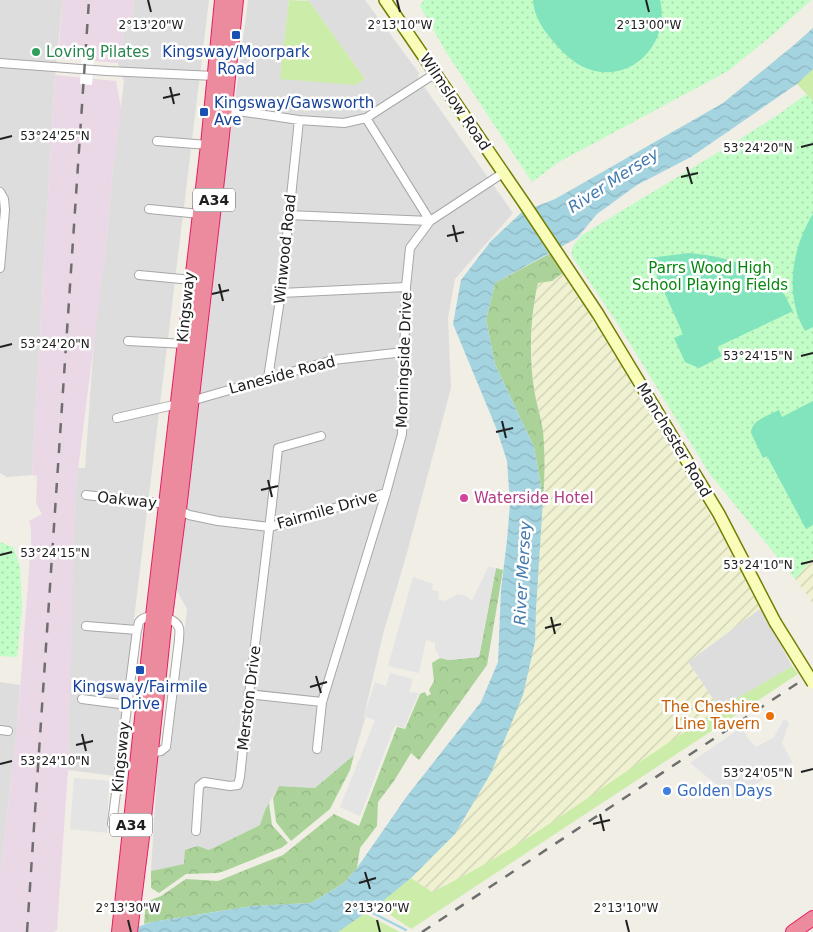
<svg xmlns="http://www.w3.org/2000/svg" width="813" height="932" font-family="'DejaVu Sans',sans-serif">
  <style>
    .residential { fill: #dedddd }
    .industrial { fill: #ebd8e7 }
    .farmland { fill: url(#farmland-furrows) }
    .grass { fill: #ccedaa }
    .forest { fill: url(#forest-crowns) }
    .park { fill: url(#park-dots) }
    .pitch { fill: #81e4bc }
    .parking { fill: #e4e4e4 }
    .water { fill: url(#water-waves) }
    .pier { fill: #fff }
    .lines { fill: none; stroke-linecap: round; stroke-linejoin: round }
    .stream { stroke: #a5d4e1; stroke-width: 2.5 }
    .street-casing { stroke: #a7a7a7; stroke-width: 10 }
    .secondary-casing { stroke: #737f00; stroke-width: 14 }
    .highway-casing { stroke: #e51e65; stroke-width: 16 }
    .street { stroke: #fff; stroke-width: 8 }
    .secondary { stroke: #fafdb9; stroke-width: 11 }
    .highway { stroke: #ec8b9e; stroke-width: 14 }
    .rail { stroke: #6e6e6e; stroke-width: 2.5; stroke-dasharray: 10 10; stroke-linecap: butt }
    .secondary-bridge-casing { stroke: #737f00; stroke-width: 14; stroke-linecap: butt }
    .secondary-bridge { stroke: #fafdb9; stroke-width: 11 }
    .ticks { fill: none; stroke: #202020; stroke-width: 2 }
    .transit-dot { fill: #1a4fb4; stroke: #fff; stroke-width: 2 }
    .leisure-dot { fill: #2e9e5b; stroke: #fff; stroke-width: 2 }
    .hotel-dot { fill: #d1479c; stroke: #fff; stroke-width: 2 }
    .food-dot { fill: #e8710a; stroke: #fff; stroke-width: 2 }
    .shop-dot { fill: #3f7fe0; stroke: #fff; stroke-width: 2 }
    .labels { text-anchor: middle; stroke-width: 5; stroke-linejoin: round; paint-order: stroke }
    .shield { fill: #fff; stroke: #636363; stroke-width: 1 }
    .shield-label { font-size: 14px; font-weight: bold; fill: #202020 }
    .leisure-label { font-size: 15px; fill: #27864d; stroke: #fff; text-anchor: start }
    .transit-label { font-size: 15px; fill: #164399; stroke: #fff }
    .street-label { font-size: 15px; fill: #202020; stroke: #fff }
    .park-label { font-size: 15px; fill: #06870f; stroke: #fff }
    .hotel-label { font-size: 15px; fill: #b23c85; stroke: #fff; text-anchor: start }
    .food-label { font-size: 15px; fill: #c56008; stroke: #fff; text-anchor: end }
    .shop-label { font-size: 15px; fill: #366cbe; stroke: #fff; text-anchor: start }
    .water-label { font-size: 16px; font-style: italic; fill: #437aae; stroke: #fff }
    .ticks-label { font-size: 12px; text-anchor: middle; fill: #202020; stroke: #fff; stroke-width: 5; stroke-linejoin: round; paint-order: stroke }
  </style>
  <defs>
    <pattern id="farmland-furrows" width="10" height="10" patternUnits="userSpaceOnUse" patternTransform="scale(1.25)"><rect width="10" height="10" fill="#eff1d1"/><path d="M-1 1l2-2M0 10L10 0M9 11l2-2" fill="none" stroke="#cdceb3"/></pattern>
    <pattern id="forest-crowns" width="20" height="18" patternUnits="userSpaceOnUse" patternTransform="scale(1.25)"><rect width="20" height="18" fill="#abd399"/><path d="M2 6a3 3 0 1 1 6 0M12 15a3 3 0 1 1 6 0" fill="none" stroke="#93b584"/></pattern>
    <pattern id="park-dots" width="8" height="8" patternUnits="userSpaceOnUse" patternTransform="scale(1.25)"><rect width="8" height="8" fill="#c2fcc6"/><path d="M2 2h.1M6 6h.1" fill="none" stroke="#a6d8aa" stroke-width="1.8" stroke-linecap="round"/></pattern>
    <pattern id="water-waves" width="16" height="10" patternUnits="userSpaceOnUse" patternTransform="scale(1.25)"><rect width="16" height="10" fill="#a5d4e1"/><path d="M0 5q4-4 8 0t8 0" fill="none" stroke="#8eb6c1"/></pattern>
  </defs>
  <rect width="100%" height="100%" fill="#f1eee6"/>
  <path class="residential" d="M0 0H63L55 75 32 475 7 477 0 473Z
    M134 0H209L115 776 68 770 70 651 75 494 78 468H85L95 326 105 254 112 178 124 81 118 63 126 20H132Z
    M248 0H289L284 46 355 85 365 79 309 1 302 0H365L419 73 418 78 513 213 455 279 448 318 451 388 405 560 383 634 364 716 365 719 354 755 315 788 279 786 265 810 260 825 209 850 198 846 185 864 151 871 158 758 171 747 187 609 176 589 200 401 226 169Z
    M761 608 792 666 720 709 688 662Z
    M0 682 20 685 17 730 0 876Z"/>
  <path class="industrial" d="M63 0H134L132 21 126 20 118 63 58 58Z
    M55 75 116 81 121 108 112 178 105 254 75 494 68 770 57 930 54 932H0V876L17 730 31 543V529L29 521 42 514 36 503 37 476 32 475Z"/>
  <path class="farmland" d="M564 272 592 313 590 316 593 321 597 320 658 422 726 543 761 608 688 662 720 709 539 832 472 873 432 892 411 878 455 834 491 773 535 642 543 430 534 389 531 342 534 298 539 283 552 281Z
    M813 558V603L795 579Z"/>
  <path class="grass" d="M289 0 309 1 365 79 355 85 280 79Z
    M813 69V101L797 84Z
    M792 666 798 674 411 929 376 905 411 878 432 892C532 844 617 774 711 715 737 698 765 682 792 666Z
    M364 913 400 932H338Z"/>
  <path class="forest" d="M551 253 564 272 552 281 538 283C530 317 529 355 534 389 536 403 541 417 543 431 545 453 545 476 543 499L534 447 495 364 486 320 495 283Z
    M496 568 503 570 487 665 419 760 411 753 394 781 378 802 377 826 360 848 357 868 344 883 311 903 252 906 152 922 144 924 146 902 161 896 186 879 218 881 283 855 334 814 359 826 397 727 405 729 420 694 425 692 427 696 431 694 429 690 434 681 432 663 440 658 449 660 479 657Z
    M354 755 350 770 330 809 291 841 276 822 273 798 279 786 315 788Z
    M269 803 272 825 288 843 281 848 227 870 218 873 186 874 159 893 151 888V871L184 864 185 850 198 846 209 850 260 825 265 810Z"/>
  <path class="park" d="M424 0H811L776 32 728 71 559 162 532 182 446 52 420 6Z
    M806 94 813 101V558L795 579 709 473 618 324 572 256C570 247 577 242 582 235L740 139 778 115Z
    M0 542 13 547 20 566 22 608 17 657 0 656Z"/>
  <path class="pitch" d="M533 0H660C670 39 637 80 595 71 577 67 564 54 552 40 542 28 534 16 533 0Z
    M813 214V327L805 331C802 325 798 319 797 313 787 280 795 243 813 214Z
    M689 253C723 256 761 265 784 294 787 299 790 306 793 311L717 347 722 356 699 368 685 362 674 338 683 334 649 258Z
    M813 401V525L806 529 767 456 763 458 751 433C751 420 768 416 779 410L782 417Z"/>
  <path class="parking" d="M488 567 496 568 479 657 449 660 440 658 435 649V643L426 640 419 673 388 666 413 577 433 584 432 590 439 592 438 599 445 601 458 594 466 596 472 601Z
    M390 673 413 679 409 692 419 693 404 728 395 725 360 816 340 807 375 720 364 716 375 682 386 686Z
    M784 719 789 723 782 743 792 762 733 798 690 763 742 727 747 737 756 747 774 737Z
    M74 778 109 781 107 833 70 829Z"/>
  <path class="water" d="M813 28V69L797 84 691 157 637 185 597 214 577 238 495 283 486 320 495 364 534 447 543 499 536 609 535 642 523 695 491 773 455 834 411 878 384 900 338 932H122L152 922 252 906 311 903 344 883 357 868 407 796 481 702 498 662 501 590 507 540 510 504 507 461 497 430 453 324 461 280 491 241 522 212 555 199 723 103 794 45Z"/>
  <path class="pier" d="M82 54 94 55 92 85 80 84Z"/>
  <g class="lines">
    <path class="stream" d="M365 909 406 930"/>
    <g class="street-casing">
      <path id="street" d="M0 63 107 71 215 76
        M225 109 299 120 344 123 366 118 436 73
        M366 118 430 221
        M157 141 208 145
        M0 192 4 199 5 210 0 268
        M149 209 200 214
        M288 215 430 221
        M139 275 192 280
        M281 293 406 287
        M128 341 186 344
        M268 378 281 293 299 120
        M117 418 191 401 333 360 404 352
        M86 495 167 504 189 515 218 521 270 527 386 493
        M86 626 137 630
        M248 694 322 702
        M82 699 128 705
        M0 730 8 731
        M317 749 322 702 386 493 402 434 406 287 410 248 430 221 503 173
        M112 824 137 630C138 628 138 625 139 622 146 612 175 615 179 628 180 631 179 636 179 640L166 747 161 751 149 753
        M196 831 199 786 204 782 230 786 238 785 240 777C251 667 267 558 278 448L321 436"/>
    </g>
    <g class="secondary-casing">
      <path id="secondary" d="M385 0 524 203 598 314 719 514 775 622"/>
    </g>
    <g class="highway-casing">
      <path id="highway" d="M119 932 153 616 208 145 222 0
        M130 932 142 837 165 617 179 510 221 145 236 0
        M793 932 813 918"/>
    </g>
    <use href="#street" class="street"/>
    <use href="#secondary" class="secondary"/>
    <use href="#highway" class="highway"/>
    <path class="rail" d="M27 932 89 0
      M422 932 813 673"/>
    <g class="secondary-bridge-casing">
      <path id="secondary-bridge" d="M775 622 813 683"/>
    </g>
    <use href="#secondary-bridge" class="secondary-bridge"/>
  </g>
  <path class="ticks" d="M148 0 151 12M397 0 400 12M646 0 649 12M170 87 174 104M163 98 180 94M0 139 12 136M801 147 813 144M687 167 692 184M681 177 698 173M453 225 457 242M447 236 464 232M219 284 223 301M212 294 229 290M0 347 12 344M801 356 813 353M502 421 506 438M496 432 513 428M268 480 272 497M261 490 278 486M0 555 12 552M801 564 813 561M551 617 555 634M545 628 561 624M316 676 321 693M310 687 327 682M82 734 86 751M76 745 93 741M0 764 12 761M801 772 813 769M600 814 604 831M593 824 610 820M365 872 370 889M359 883 376 878M128 920 131 932M377 920 380 932M626 920 629 932"/>
  <g class="transit-dot">
    <rect x="231" y="30" width="10" height="10" rx="2.5"/>
    <rect x="199" y="107" width="10" height="10" rx="2.5"/>
    <rect x="135" y="665" width="10" height="10" rx="2.5"/>
  </g>
  <circle class="leisure-dot" cx="36" cy="52" r="5"/>
  <circle class="hotel-dot" cx="464" cy="498" r="5"/>
  <circle class="food-dot" cx="770" cy="716" r="5"/>
  <circle class="shop-dot" cx="667" cy="791" r="5"/>
  <g class="labels">
    <g class="shield">
      <rect x="193" y="188.5" width="42" height="23" rx="4"/>
      <rect x="110" y="813.5" width="42" height="23" rx="4"/>
    </g>
    <g class="shield-label">
      <text x="214" y="205">A34</text>
      <text x="131" y="830">A34</text>
    </g>
    <g class="leisure-label">
      <text x="46" y="57">Loving Pilates</text>
    </g>
    <g class="transit-label">
      <text x="236" y="57">Kingsway/Moorpark<tspan x="236" dy="17">Road</tspan></text>
      <text x="214" y="108" text-anchor="start">Kingsway/Gawsworth<tspan x="214" dy="17">Ave</tspan></text>
      <text x="140" y="692">Kingsway/Fairmile<tspan x="140" dy="17">Drive</tspan></text>
    </g>
    <g class="street-label">
      <text transform="translate(455 102) rotate(56)" y="5">Wilmslow Road</text>
      <text transform="translate(285 249) rotate(-84)" y="5">Winwood Road</text>
      <text transform="translate(186 307) rotate(-84)" y="5">Kingsway</text>
      <text transform="translate(404 360) rotate(-88)" y="5">Morningside Drive</text>
      <text transform="translate(282 375) rotate(-15)" y="5">Laneside Road</text>
      <text transform="translate(674 440) rotate(59)" y="5">Manchester Road</text>
      <text transform="translate(127 500) rotate(6)" y="5">Oakway</text>
      <text transform="translate(327 510) rotate(-16)" y="5">Fairmile Drive</text>
      <text transform="translate(249 698) rotate(-83)" y="5">Merston Drive</text>
      <text transform="translate(121 757) rotate(-84)" y="5">Kingsway</text>
    </g>
    <g class="park-label">
      <text x="710" y="273">Parrs Wood High<tspan x="710" dy="17">School Playing Fields</tspan></text>
    </g>
    <g class="hotel-label">
      <text x="474" y="503">Waterside Hotel</text>
    </g>
    <g class="food-label">
      <text x="760" y="712">The Cheshire<tspan x="760" dy="17">Line Tavern</tspan></text>
    </g>
    <g class="shop-label">
      <text x="677" y="796">Golden Days</text>
    </g>
    <g class="water-label">
      <text transform="translate(613 180) rotate(-33)" y="6">River Mersey</text>
      <text transform="translate(522 573) rotate(-87)" y="6">River Mersey</text>
    </g>
  </g>
  <g class="ticks-label">
    <text x="151" y="29">2°13'20"W</text>
    <text x="400" y="29">2°13'10"W</text>
    <text x="649" y="29">2°13'00"W</text>
    <text x="55" y="140">53°24'25"N</text>
    <text x="758" y="152">53°24'20"N</text>
    <text x="55" y="348">53°24'20"N</text>
    <text x="758" y="360">53°24'15"N</text>
    <text x="55" y="557">53°24'15"N</text>
    <text x="758" y="569">53°24'10"N</text>
    <text x="55" y="765">53°24'10"N</text>
    <text x="758" y="777">53°24'05"N</text>
    <text x="128" y="912">2°13'30"W</text>
    <text x="377" y="912">2°13'20"W</text>
    <text x="626" y="912">2°13'10"W</text>
  </g>
</svg>
